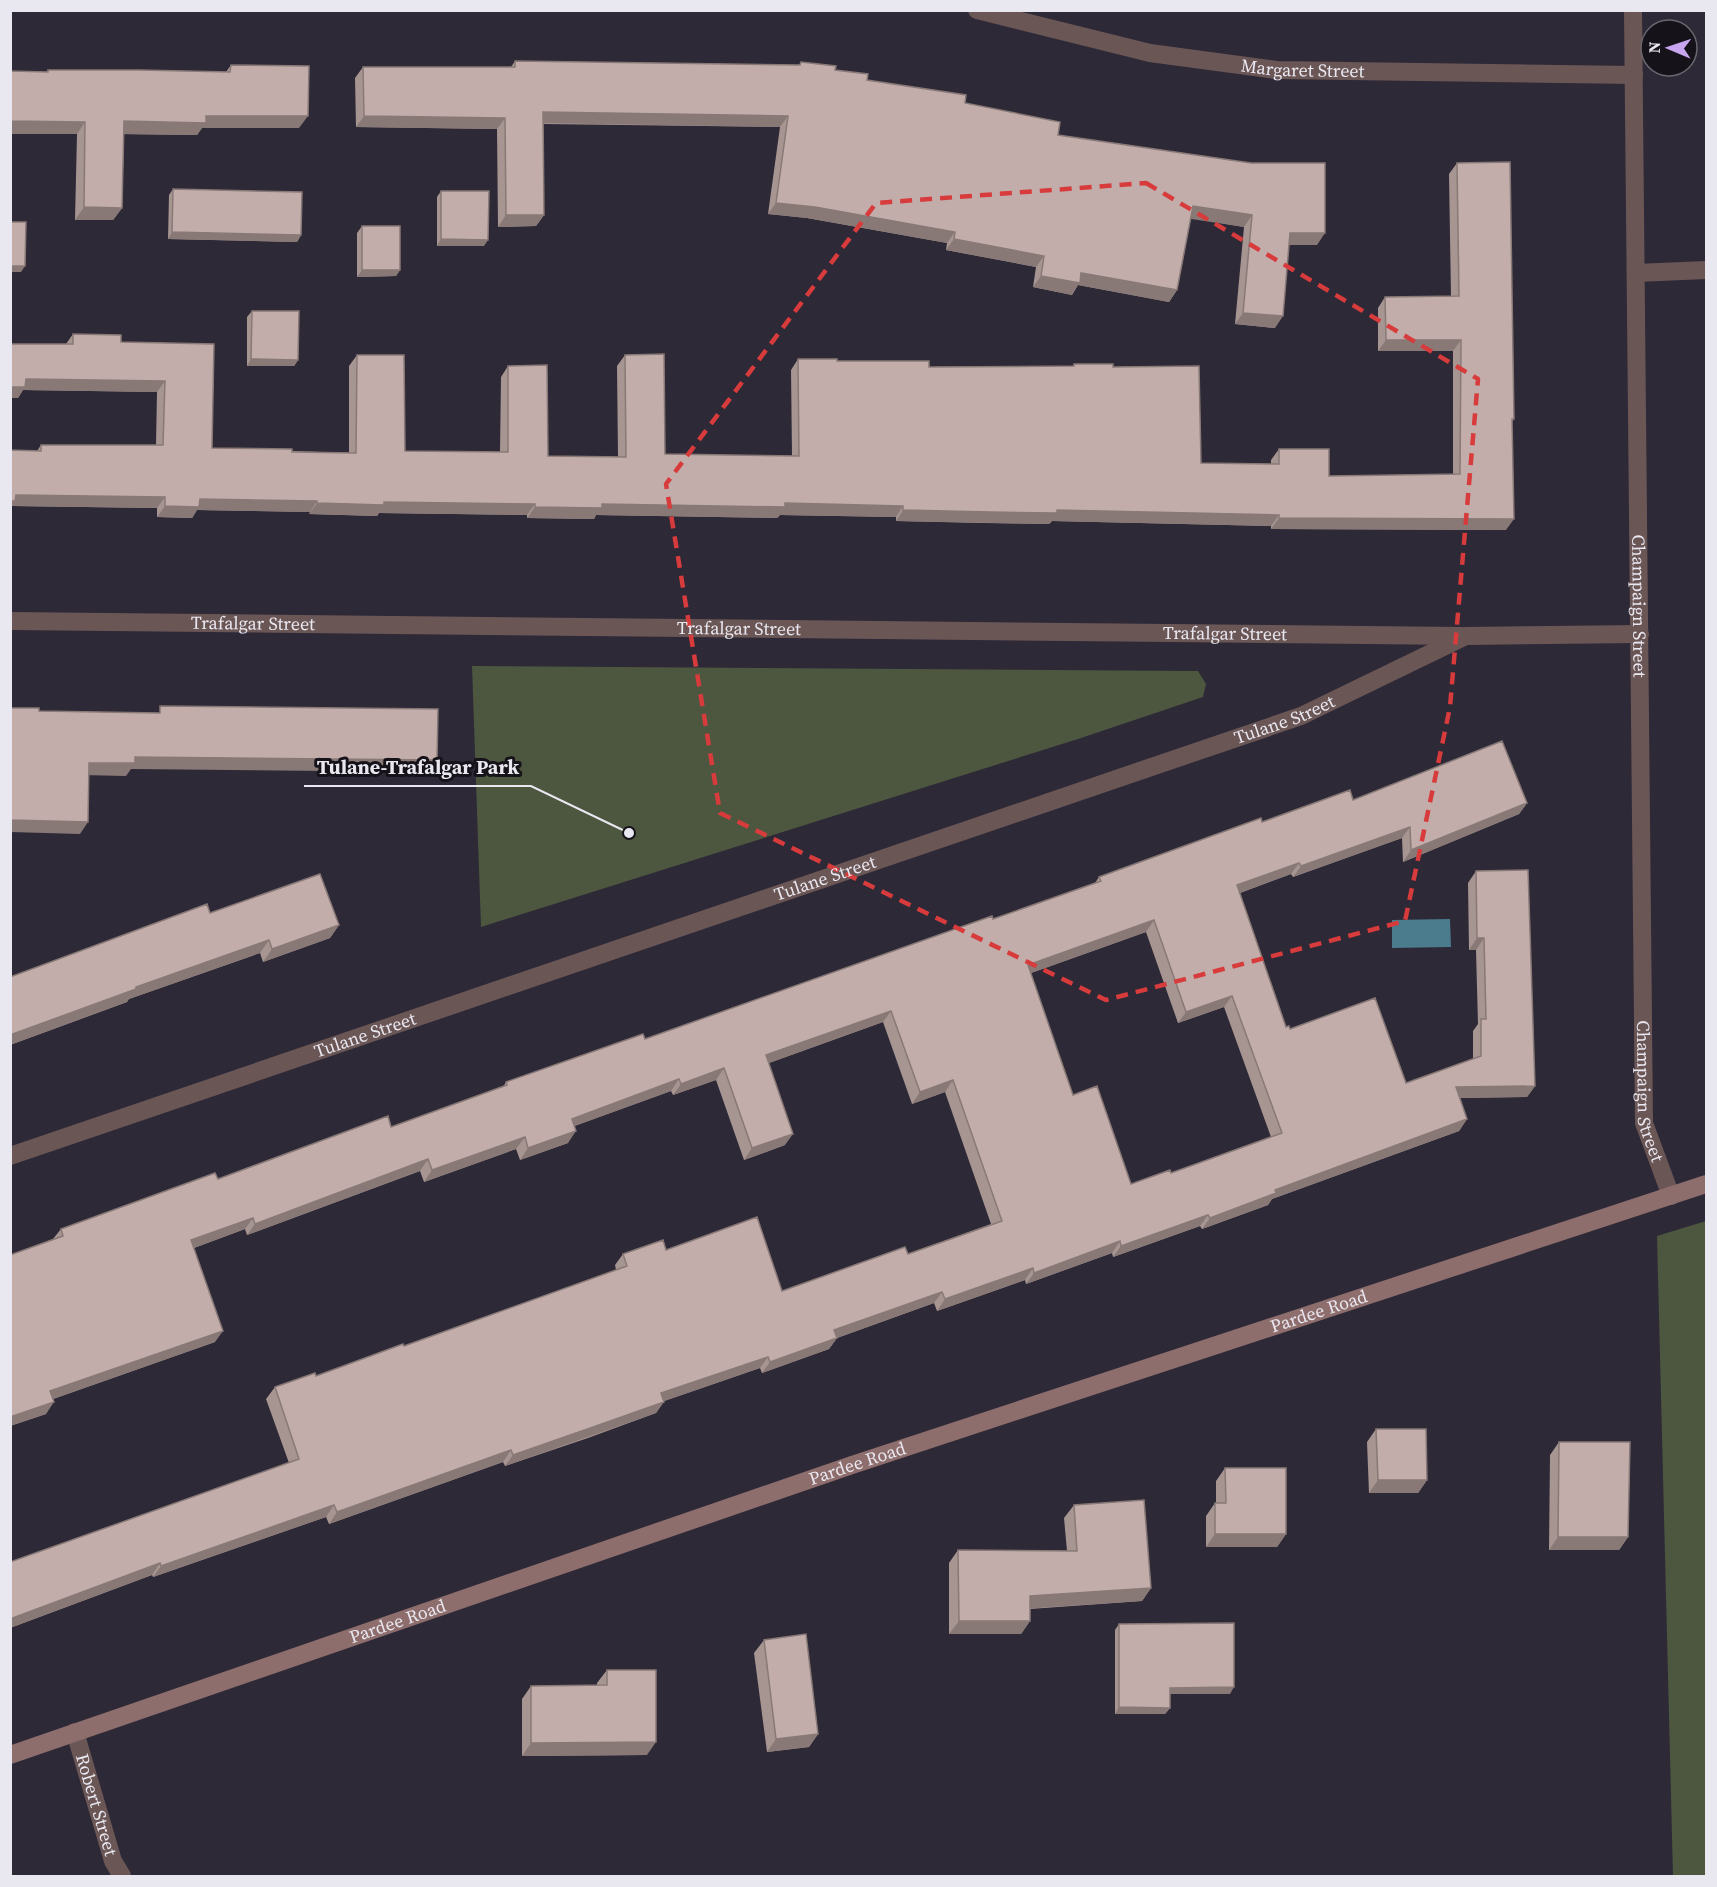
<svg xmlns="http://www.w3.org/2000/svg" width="1717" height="1887" font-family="'Source Serif 4',serif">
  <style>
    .green { fill: #4d573f }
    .water { fill: #4b7c8e }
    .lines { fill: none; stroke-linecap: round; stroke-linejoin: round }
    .minor { stroke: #6b5656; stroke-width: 18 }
    .secondary { stroke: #8e6e6d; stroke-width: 18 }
    .wall { fill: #a79592; fill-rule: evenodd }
    .shaded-wall { fill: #887977 }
    .building { fill: #c2adaa; stroke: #887977; stroke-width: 1.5; fill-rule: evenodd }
    .marked { fill: none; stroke: #d83b3c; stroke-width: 4.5; stroke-dasharray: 12 8; stroke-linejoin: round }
    .labels { text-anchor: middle; stroke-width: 6; stroke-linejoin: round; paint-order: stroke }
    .street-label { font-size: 18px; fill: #e9e7f0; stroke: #151319 }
    .leader { fill: none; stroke: #e9e7f0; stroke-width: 2 }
    .callout-dot { fill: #e9e7f0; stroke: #151319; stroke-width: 2 }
    .callout-label { font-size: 20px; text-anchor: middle; font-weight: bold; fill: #e9e7f0; stroke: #151319; stroke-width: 6; stroke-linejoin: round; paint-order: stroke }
  </style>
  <rect width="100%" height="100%" fill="#2d2937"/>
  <path class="green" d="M472 666 1198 671 1206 684 1203 697 1078 739 481 927Z
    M1706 1221V1876H1673L1657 1236Z"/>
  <path class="water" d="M1450 919 1451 947 1392 948V920Z"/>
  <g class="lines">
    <g class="minor">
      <path id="s1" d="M977 10 1150 53 1277 70 1634 75"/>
      <path id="s2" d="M1633 10 1644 1123 1671 1196"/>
      <path d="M1636 273 1706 270"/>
      <path id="s3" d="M10 621 1461 636"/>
      <path id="s4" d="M10 1156 1301 716 1466 636 1640 634"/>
      <path id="s5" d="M75 1732 113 1861 122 1876"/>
    </g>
    <path class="secondary" id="s6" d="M10 1755 852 1465 1706 1184"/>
  </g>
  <path class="wall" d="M515 61 799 65 801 62 835 70 867 80 965 103 1058 135 1251 163 1317 245H1289L1275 328 1235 324 1244 227 1191 218 1177 290 1169 302 1078 285 1072 295 1033 287 1036 267 946 250 947 243 807 218 768 214 780 127 543 124 544 215 536 226 498 227 497 129 356 127 355 78 363 67H511Z
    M231 65 299 128H202L197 135 124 134 122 208 113 220H75L77 134H10V71L46 72 48 70 226 72Z
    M1457 163 1514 419 1512 422 1506 530 1271 529V526L1052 521 1049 524 983 523 896 521V517L780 515 777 518 596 515 594 519 527 518V515L379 513 377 516 309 514 310 512 197 510 192 518 157 517V508L12 506 37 451 41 445H156L157 392 23 390 18 398H10L66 344 73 334 121 342 214 344 212 448 349 453V366L357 355 405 451 500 452 501 377 508 366 548 456 618 457 617 366 625 355 665 454 792 456 791 370 798 359 929 367 1073 366 1074 364 1113 367 1201 463 1271 464V460L1279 449 1329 476 1453 474V351H1378V308L1385 297H1451L1449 174Z
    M173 189 301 235 297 242 168 239 169 195Z
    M441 191 484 246H437V197Z
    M362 226 400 270 396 276 357 277V233Z
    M252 311 298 360 294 366H247V317Z
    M1353 800 1527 803 1519 814 1403 862 1402 838 1293 877 1291 874 1240 893 1286 1027 1406 1083 1473 1059V1031L1478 1024 1476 950H1469L1468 883 1476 871 1535 1086 1527 1097 1460 1098 1467 1119 1459 1131 1272 1199 1268 1205 1202 1229 1200 1226 1113 1257 1112 1253 1026 1284 1025 1280 937 1311 934 1303 837 1338 829 1349 762 1373 760 1368 664 1401 656 1413 588 1438 505 1466 503 1462 329 1524 326 1517 153 1577 152 1575 10 1628 289 1463 266 1399 275 1387 316 1376 404 1346 616 1270 615 1265 623 1254 666 1250 782 1291 908 1254 991 1224 945 1092 912 1104 883 1022 769 1063 785 1145 744 1160 716 1080 673 1095 671 1091 574 1126 568 1143 520 1160 516 1149 424 1182 420 1171 247 1235 245 1229 194 1248 215 1342 53 1399 46 1414 10 1426V1255L53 1239 61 1229 218 1179 391 1127 503 1087 506 1082 645 1039 993 919 1095 883 1099 877 1262 822ZM1146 932 1178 1023 1224 1007 1271 1137 1171 1173 1131 1184 1073 1095 1031 973Z
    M210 913 339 925 330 938 263 962 260 953 129 999 127 1002 10 1045Z
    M1376 1429 1427 1480 1418 1493H1369L1367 1442Z
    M1559 1442 1628 1537 1619 1550H1549L1550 1455Z
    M1225 1468 1286 1534 1277 1547H1206V1516L1215 1503H1216V1481Z
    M1074 1505 1151 1588 1142 1601 1030 1609V1621L1021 1634H949V1563L958 1550 1067 1551 1064 1518Z
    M1119 1624 1230 1694H1170V1708L1165 1714H1115V1630Z
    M764 1640 818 1734 809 1747 767 1752 754 1653Z
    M607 1670 647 1755 522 1756V1699L531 1686 597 1685V1683Z"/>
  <path class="shaded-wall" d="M543 112 788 116 780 127 535 123Z
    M206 116H308L299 128H202L197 135 115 134 124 121Z
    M364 116 505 118 497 129 356 127Z
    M10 121 85 122 77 134H10Z
    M776 203 815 207 955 232 947 243 807 218 768 214Z
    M1193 206 1252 215 1244 227 1185 218Z
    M84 207 122 208 113 220H75Z
    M506 215H544L536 226 498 227Z
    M172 232 301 235 297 242 168 239Z
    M1290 233H1325L1317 245H1283Z
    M441 239 488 240 484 246H437Z
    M954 239 1044 256 1036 267 946 250Z
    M10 266H25L21 272H10Z
    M362 270H400L396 276 357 277Z
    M1081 273 1177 290 1169 302 1078 285 1072 295 1033 287 1041 276Z
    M1243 313 1283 316 1275 328 1235 324Z
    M1386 340H1461L1453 351H1378Z
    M251 359 298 360 294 366H247Z
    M26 379 165 381 157 392 23 390 18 398H10V387Z
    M16 495 165 497 157 508 12 506 10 508V501Z
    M200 499 317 501 310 512 197 510 192 518 157 517 165 506Z
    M384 502 535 504 527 515 379 513 377 516 309 514 317 503Z
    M785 503 903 506 896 517 780 515 777 518 596 515 594 519 527 518 535 507 602 504Z
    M903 510H1057L1279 515 1271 526 1052 521 1049 524 896 521Z
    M1279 518 1514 519 1506 530 1271 529Z
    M135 757 437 760 428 772 131 769 126 776 81 775 89 763Z
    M1527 803 1519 814 1403 862 1411 850Z
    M10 820 88 822 80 834 10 832Z
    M1410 827 1402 838 1293 877 1301 866Z
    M1299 863 1291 874 1229 897 1237 885Z
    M1154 920 1146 932 1020 977 1028 965Z
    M339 925 330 938 263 962 272 949Z
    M1477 938H1484L1476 950H1469Z
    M269 940 260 953 129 999 127 1002 10 1045V1035L136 987Z
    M1232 996 1224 1007 1178 1023 1186 1012Z
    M891 1011 883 1022 758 1067 766 1055Z
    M724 1068 716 1080 673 1095 681 1084Z
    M679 1079 671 1091 564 1130 572 1119Z
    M953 1080 945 1092 912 1104 920 1092Z
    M1535 1086 1527 1097 1448 1098 1456 1087Z
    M1467 1119 1459 1131 1272 1199 1268 1205 1202 1229 1210 1218 1275 1190Z
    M576 1131 568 1143 520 1160 528 1148Z
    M793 1134 785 1145 744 1160 752 1148Z
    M525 1137 516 1149 424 1182 432 1170Z
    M428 1159 420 1171 247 1235 255 1224Z
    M1208 1215 1200 1226 1113 1257 1121 1246Z
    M253 1218 245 1229 183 1252 191 1240Z
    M1120 1241 1112 1253 1026 1284 1034 1273Z
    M1033 1268 1025 1280 937 1311 945 1299Z
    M942 1292 934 1303 837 1338 829 1349 762 1373 770 1362 834 1330Z
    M223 1331 215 1342 42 1403 50 1391Z
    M768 1357 760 1368 653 1405 661 1393Z
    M54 1402 46 1414 10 1426V1417Z
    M664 1402 656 1413 505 1466 513 1455Z
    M511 1450 503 1462 329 1524 337 1512Z
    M1378 1480H1427L1418 1493H1369Z
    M334 1505 326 1517 153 1577 161 1566Z
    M1215 1534H1286L1277 1547H1206Z
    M1558 1537H1628L1619 1550H1549Z
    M160 1563 152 1575 10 1628V1619Z
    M1151 1588 1142 1601 1021 1609 1030 1596Z
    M959 1621H1030L1021 1634H949Z
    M1234 1687 1230 1694H1165L1170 1688Z
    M1119 1707 1170 1708 1165 1714H1115Z
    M818 1734 809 1747 767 1752 776 1739Z
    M656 1742 647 1755 522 1756 531 1743Z"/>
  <path class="building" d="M515 61 800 65 801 62 836 66 835 70 868 74 867 80 966 95 965 103 1060 122 1058 135 1251 163H1325V233H1290L1283 316 1243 313 1252 215 1193 206 1177 290 1081 273 1080 283 1041 276 1044 256 954 239 955 232 815 207 776 203 788 116 543 112 544 215H506L505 118 364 116 363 67H515Z
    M231 65 309 66 308 116H206V123L124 121 122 208 84 207 85 122 10 121V71L48 72V70H140L230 72Z
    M1510 162 1514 419H1512L1514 519 1279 518V515L1057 510V513L991 512 903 510V506L785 503V507L602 504V508L535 507V504L384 502V505L317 503V501L200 499 199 507 165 506V497L16 495 15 501H10V450L41 451V445H163L165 381 26 379 25 387H10V344H73V334L121 335V342L214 344 212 448 292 449V452L356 453 357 355H404L405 451 508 452V366L547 365 548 456 626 457 625 355 664 354 665 454 799 456 798 359H837V361H929V367L1074 366V364H1113V367L1199 366 1201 463 1279 464V449H1329V476L1460 474 1461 340H1386L1385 297 1459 296 1457 163Z
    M173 189 302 192 301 235 172 232Z
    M441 191H489L488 240 441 239Z
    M10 222H26L25 266H10Z
    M362 226H400V270H362Z
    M252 311H299L298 360 251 359Z
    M160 706 438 709 437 760 135 757V763H89L88 822 10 820V708H39V711L160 713Z
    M1502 741 1527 803 1411 850 1410 827 1301 866 1299 863 1237 885 1286 1027 1289 1026 1290 1029 1375 998 1406 1083 1481 1056V1019H1486L1484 938H1477L1476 871 1528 870 1535 1086 1456 1087 1467 1119 1275 1190 1276 1193 1210 1218 1208 1215 1121 1246 1120 1241 1034 1273 1033 1268 945 1299 942 1292 834 1330 837 1338 770 1362 768 1357 661 1393 664 1402 596 1426 513 1455 511 1450 337 1512 334 1505 161 1566 160 1563 10 1619V1562L299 1459 275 1387 315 1373 316 1376 403 1344 404 1346 627 1266 623 1254 663 1240 666 1250 757 1217 782 1291 905 1247 908 1254 1002 1221 953 1080 920 1092 891 1011 766 1055 793 1134 752 1148 724 1068 681 1084 679 1079 572 1119 576 1131 528 1148 525 1137 432 1170 428 1159 255 1224 253 1218 191 1240 223 1331 50 1391 54 1402 10 1417V1255L63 1236 61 1229 215 1173 218 1179 388 1116 391 1127 507 1085 506 1082 643 1034 645 1039 992 916 993 919 1101 881 1099 877 1261 818 1262 822 1350 790 1353 800ZM1154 920 1186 1012 1232 996 1282 1133 1171 1173 1170 1170 1131 1184 1097 1086 1073 1095 1028 965Z
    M320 874 339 925 272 949 269 940 136 987V989L10 1035V977L207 904 210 913Z
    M1376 1429H1426L1427 1480H1378Z
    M1559 1442H1630L1628 1537H1558Z
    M1225 1468H1286V1534H1215V1503H1226Z
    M1144 1500 1151 1588 1030 1596V1621H959L958 1550 1077 1551 1074 1505Z
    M1234 1623V1687L1170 1688V1708L1119 1707V1624Z
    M806 1634 818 1734 776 1739 764 1640Z
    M607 1670H656V1742L531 1743V1686L607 1685Z"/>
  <path class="marked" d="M1146 183 1478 379 1450 707 1405 921 1106 1000 720 813 666 484 876 203Z"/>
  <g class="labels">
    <g class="street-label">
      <text dy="6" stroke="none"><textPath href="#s1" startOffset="332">Margaret Street</textPath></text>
      <text dy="6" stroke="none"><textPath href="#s2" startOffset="596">Champaign Street</textPath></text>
      <text dy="6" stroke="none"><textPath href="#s3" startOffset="243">Trafalgar Street</textPath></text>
      <text dy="6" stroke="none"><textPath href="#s3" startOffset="729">Trafalgar Street</textPath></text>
      <text dy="6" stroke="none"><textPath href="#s3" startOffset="1215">Trafalgar Street</textPath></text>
      <text dy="6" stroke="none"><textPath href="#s4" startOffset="1347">Tulane Street</textPath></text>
      <text dy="6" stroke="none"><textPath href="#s4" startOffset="861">Tulane Street</textPath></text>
      <text dy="6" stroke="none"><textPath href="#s4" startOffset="375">Tulane Street</textPath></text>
      <text dy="6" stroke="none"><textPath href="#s2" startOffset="1082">Champaign Street</textPath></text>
      <text dy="6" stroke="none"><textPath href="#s6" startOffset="1382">Pardee Road</textPath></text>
      <text dy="6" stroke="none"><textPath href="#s6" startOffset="896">Pardee Road</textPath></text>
      <text dy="6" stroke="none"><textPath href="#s6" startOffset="410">Pardee Road</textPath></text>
      <text dy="6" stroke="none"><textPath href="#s5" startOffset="76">Robert Street</textPath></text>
    </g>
  </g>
  <path class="leader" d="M629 833L531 786H304"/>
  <circle class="callout-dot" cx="629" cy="833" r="6"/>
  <g class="callout-label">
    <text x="418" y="774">Tulane-Trafalgar Park</text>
  </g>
  <rect width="1717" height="1887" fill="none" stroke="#e9e7f0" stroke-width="24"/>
  <g transform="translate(1669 48) rotate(272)"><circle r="28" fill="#151319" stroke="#6a686f" stroke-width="1.5"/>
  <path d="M0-4.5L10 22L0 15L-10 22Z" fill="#c8a6ef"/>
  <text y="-9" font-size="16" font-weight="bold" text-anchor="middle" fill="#e9e7f0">N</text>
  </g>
</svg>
